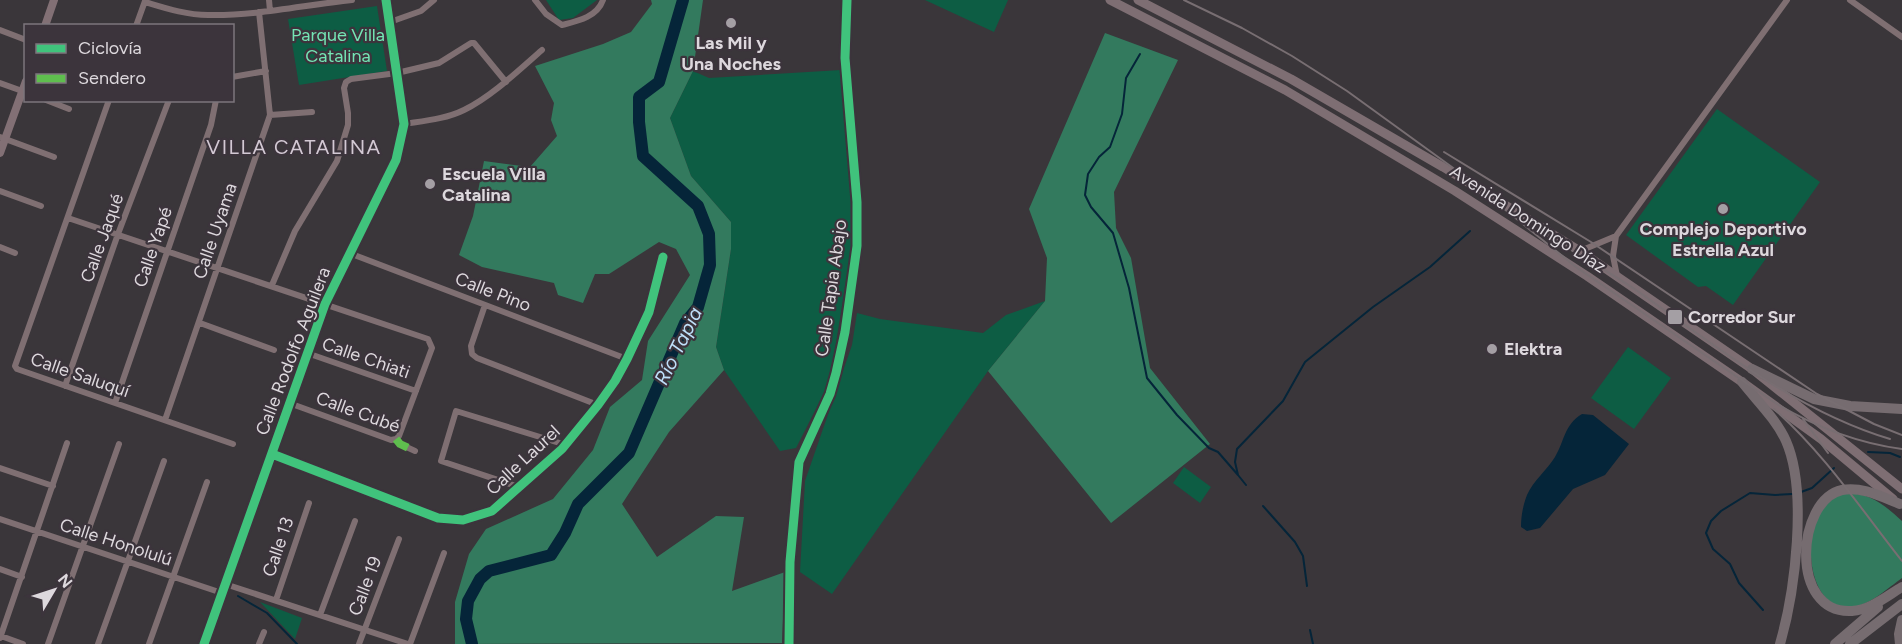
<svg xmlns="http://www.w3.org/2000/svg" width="1902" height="644" font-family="Figtree,sans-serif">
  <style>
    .green { fill: #0d5d44 }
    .forest { fill: #337a5e }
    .water { fill: #052539 }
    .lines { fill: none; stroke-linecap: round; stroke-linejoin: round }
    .stream { stroke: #052539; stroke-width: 2 }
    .river { stroke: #052539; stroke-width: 12 }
    .street { stroke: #7f6f72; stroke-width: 6 }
    .secondary { stroke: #827075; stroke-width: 8 }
    .primary { stroke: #7e6e73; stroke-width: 9 }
    .highway { stroke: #766c70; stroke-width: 10 }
    .rail { stroke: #786e72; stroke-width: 2 }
    .quiet { stroke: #5fbe4e; stroke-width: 8; stroke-dasharray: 15 8; stroke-linecap: butt }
    .cycleway-casing { stroke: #3c343c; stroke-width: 13 }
    .cycleway { stroke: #40c37c; stroke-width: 9 }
    .poi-dot { fill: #a49fa4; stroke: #3c343c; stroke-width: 2 }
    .labels { text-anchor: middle; stroke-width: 4.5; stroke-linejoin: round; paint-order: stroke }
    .park-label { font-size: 18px; fill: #74e6b5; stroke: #3c343c }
    .poi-label { font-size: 18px; font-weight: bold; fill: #ddd8dd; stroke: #3c343c; text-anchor: start }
    .street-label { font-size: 18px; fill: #ddd8dd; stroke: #3c343c }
    .neighbourhood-label { font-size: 20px; letter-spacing: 1.5px; fill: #d3c9d4; stroke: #3c343c }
    .water-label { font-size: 20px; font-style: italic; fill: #bedff9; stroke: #3c343c }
  </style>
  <rect width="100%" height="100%" fill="#3a363a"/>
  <path class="green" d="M546 0H597L573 18 559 20Z
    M925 0H1008L994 32Z
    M377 6 387 71 299 85 288 19Z
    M841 70 853 205 852 244 834 355 826 389 796 448 780 451 724 370 716 347 731 249V222L691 176 670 118 693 71 709 78Z
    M1717 109 1820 182 1733 305 1706 286 1698 287 1626 235Z
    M1045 301 988 371 832 594 800 572 805 481 852 345 857 313 880 319 983 333 1006 315Z
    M1628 347 1671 378 1634 429 1591 398Z
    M1184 467 1211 487 1200 503 1173 483Z
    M260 602 302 618 295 639Z"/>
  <path class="forest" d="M651 0H703L693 71 670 118 691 176 731 222V249L716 347 724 370 669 432 622 504 657 557 716 516 744 517 732 591 785 572 782 643 455 644V602L469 554 486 529 553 499 593 450 610 407 642 380 648 341 690 275 676 249 659 242 609 274H595L583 303 558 295 554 283 482 267 459 255 473 216 484 161 530 167 557 136 551 120 554 103 535 66 603 44 631 32 652 4Z
    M1105 33 1178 60 1114 192 1116 228 1131 258 1150 368 1210 444 1111 523 988 371 1045 301 1047 258 1029 209Z
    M1841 493C1870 492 1882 503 1902 521V578C1888 588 1871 604 1854 607 1811 613 1804 549 1816 520 1821 509 1831 499 1841 493Z"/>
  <path class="water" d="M1582 414 1593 415 1629 444 1605 475 1573 489 1540 528 1527 531 1521 527C1521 516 1523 505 1527 495 1533 481 1547 470 1555 457 1565 440 1564 425 1582 414Z"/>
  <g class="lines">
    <path class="stream" d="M1140 54 1126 78 1122 114 1110 147 1099 157 1088 174 1085 195 1091 207 1113 233 1129 288 1147 378 1177 415 1209 448 1218 452 1238 475
      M1868 452 1890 453 1900 457
      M1246 485 1238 475 1235 462 1237 449 1283 401 1305 362 1373 307 1430 267 1470 231
      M1801 492 1812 488 1834 468
      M1263 506 1295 542 1303 556 1307 586
      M238 596 267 613 297 644
      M1763 610 1739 583 1730 564 1713 549 1706 533 1711 521 1721 511 1750 493 1775 495 1792 494
      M1310 630 1313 644"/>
    <path class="river" d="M472 644 466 619 468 601 480 579 489 571 551 555 565 533 578 504 629 453 685 323 698 307 710 265 709 234 698 206 643 156 639 122V97L659 82 683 0"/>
    <path class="street" d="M269 0 270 11
      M535 0 546 14 562 25C578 21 597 17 603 0
      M1850 0 1902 37
      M145 2C165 8 186 15 208 15 256 16 304 5 352 0
      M390 22 421 11 434 0
      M136 26 145 1
      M0 30 26 40
      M232 77 266 71
      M0 83 25 92
      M46 100 69 109
      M109 100 15 366 17 369 233 444
      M270 115 312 112
      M404 124C423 121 446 119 464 110 491 97 519 70 542 50
      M0 137 54 157
      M0 191 41 206
      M68 218 428 339 432 348 399 436 396 439
      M0 247 15 253
      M1580 251 1616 236
      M349 253 627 359
      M1617 276 1613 256 1616 236 1787 0
      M272 285 295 231 337 161 348 125V113L344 88 346 82 351 79 397 73 439 63 471 43H474L506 82
      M485 305 471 346 472 354 477 358 598 405
      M200 323 274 350
      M307 353 416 391
      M65 386 118 234 169 100
      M115 403 211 125 216 100
      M289 403 391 440 396 439 400 444 415 451
      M165 420 270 115 259 12
      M272 454 438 518 463 520 492 511 562 449 598 405 615 381 627 359 649 312 663 257
      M0 468 53 486
      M519 487 441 461 456 411 566 445
      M0 519 222 593
      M0 569 22 577
      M225 584 408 644
      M276 600 309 503
      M320 615 355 521
      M1 636 23 644
      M0 638 67 443
      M48 644 119 444
      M98 644 164 461
      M149 644 207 482
      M259 644 264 632
      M359 644 399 539
      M410 644 444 553
      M789 644 790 562 799 462 830 394 836 373 845 332 857 246V202L845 58 847 0"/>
    <path class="secondary" d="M45 26 54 0
      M0 153 26 81
      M204 644 325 304 396 160 404 124 386 0"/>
    <path class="primary" d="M1110 0 1285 90 1455 191 1587 276 1742 382 1821 439 1893 499
      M1138 0 1291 79 1443 167 1580 251 1752 369 1902 489"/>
    <path class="highway" d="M1752 369 1814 399 1850 406 1902 409
      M1742 382C1757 401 1776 419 1786 441 1808 491 1795 592 1780 644
      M1900 504C1882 497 1862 486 1842 490 1796 500 1789 615 1852 611 1870 610 1887 596 1902 587
      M1835 644 1878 607
      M1850 644 1902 604
      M1900 644 1899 634 1902 620"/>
    <path class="rail" d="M1184 0 1242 28 1292 56 1347 91 1456 170 1576 267 1777 404C1816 427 1857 443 1902 449
      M1444 152 1591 242 1817 394 1874 424 1902 435
      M1543 233C1574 252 1606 270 1636 290 1716 346 1796 411 1890 439
      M1774 409C1824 453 1861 509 1902 561
      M1803 419 1828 453"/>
    <path class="quiet" d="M396 439 400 444 415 451"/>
    <g class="cycleway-casing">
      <path id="cycleway" d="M272 454 438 518 463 520 492 511 562 449 598 405 615 381 627 359 649 312 663 257
        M204 644 325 304 396 160 404 124 386 0
        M789 644 790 562 799 462 830 394 836 373 845 332 857 246V202L845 58 847 0"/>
    </g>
    <use href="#cycleway" class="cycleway"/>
  </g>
  <g class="poi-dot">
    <circle cx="731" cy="23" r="6"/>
    <circle cx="430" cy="184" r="6"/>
    <circle cx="1723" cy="209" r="6"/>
    <rect x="1667" y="309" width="16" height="16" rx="3"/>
    <circle cx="1492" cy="349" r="6"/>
  </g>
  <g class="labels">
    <g class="park-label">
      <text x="338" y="41">Parque Villa<tspan x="338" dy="21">Catalina</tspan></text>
    </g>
    <g class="poi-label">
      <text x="731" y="49" text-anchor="middle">Las Mil y<tspan x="731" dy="21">Una Noches</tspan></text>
      <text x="442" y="180">Escuela Villa<tspan x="442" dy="21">Catalina</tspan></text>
      <text x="1723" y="235" text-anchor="middle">Complejo Deportivo<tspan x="1723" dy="21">Estrella Azul</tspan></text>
      <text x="1688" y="323">Corredor Sur</text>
      <text x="1504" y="355">Elektra</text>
    </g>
    <g class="street-label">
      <text transform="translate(1528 219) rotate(33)" y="6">Avenida Domingo Díaz</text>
      <text transform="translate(215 231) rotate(-71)" y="6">Calle Uyama</text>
      <text transform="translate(102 238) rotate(-70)" y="6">Calle Jaqué</text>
      <text transform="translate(153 247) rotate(-71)" y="6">Calle Yapé</text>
      <text transform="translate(831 288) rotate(-82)" y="6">Calle Tapia Abajo</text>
      <text transform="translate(493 292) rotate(21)" y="6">Calle Pino</text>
      <text transform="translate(293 351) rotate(-69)" y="6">Calle Rodolfo Aguilera</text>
      <text transform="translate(366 358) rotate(19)" y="6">Calle Chiati</text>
      <text transform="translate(80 375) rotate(19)" y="6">Calle Saluquí</text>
      <text transform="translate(358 412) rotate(20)" y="6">Calle Cubé</text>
      <text transform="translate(523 460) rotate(-43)" y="6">Calle Laurel</text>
      <text transform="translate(116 542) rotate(18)" y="6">Calle Honolulú</text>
      <text transform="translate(278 547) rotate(-71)" y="6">Calle 13</text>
      <text transform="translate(365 586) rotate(-69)" y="6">Calle 19</text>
    </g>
    <g class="neighbourhood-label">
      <text x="294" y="154">VILLA CATALINA</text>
    </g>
    <g class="water-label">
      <text transform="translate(678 346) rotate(-64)" y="7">Río Tapia</text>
    </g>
  </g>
  <rect x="24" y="24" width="210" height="78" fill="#3c343c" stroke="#7c767c" stroke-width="1.5"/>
  <rect x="36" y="44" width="30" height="9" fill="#40c37c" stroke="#7c767c" stroke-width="1.5"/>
  <text x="78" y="54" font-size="18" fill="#ddd8dd">Ciclovía</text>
  <rect x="36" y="74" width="30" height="9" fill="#5fbe4e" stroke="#7c767c" stroke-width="1.5"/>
  <text x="78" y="84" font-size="18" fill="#ddd8dd">Sendero</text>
  <g transform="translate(54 590) rotate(51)" stroke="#3c343c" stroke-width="4.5" paint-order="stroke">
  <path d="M0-4.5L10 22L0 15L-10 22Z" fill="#ddd8dd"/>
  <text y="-9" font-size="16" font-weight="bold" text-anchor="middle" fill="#ddd8dd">N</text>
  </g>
</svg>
